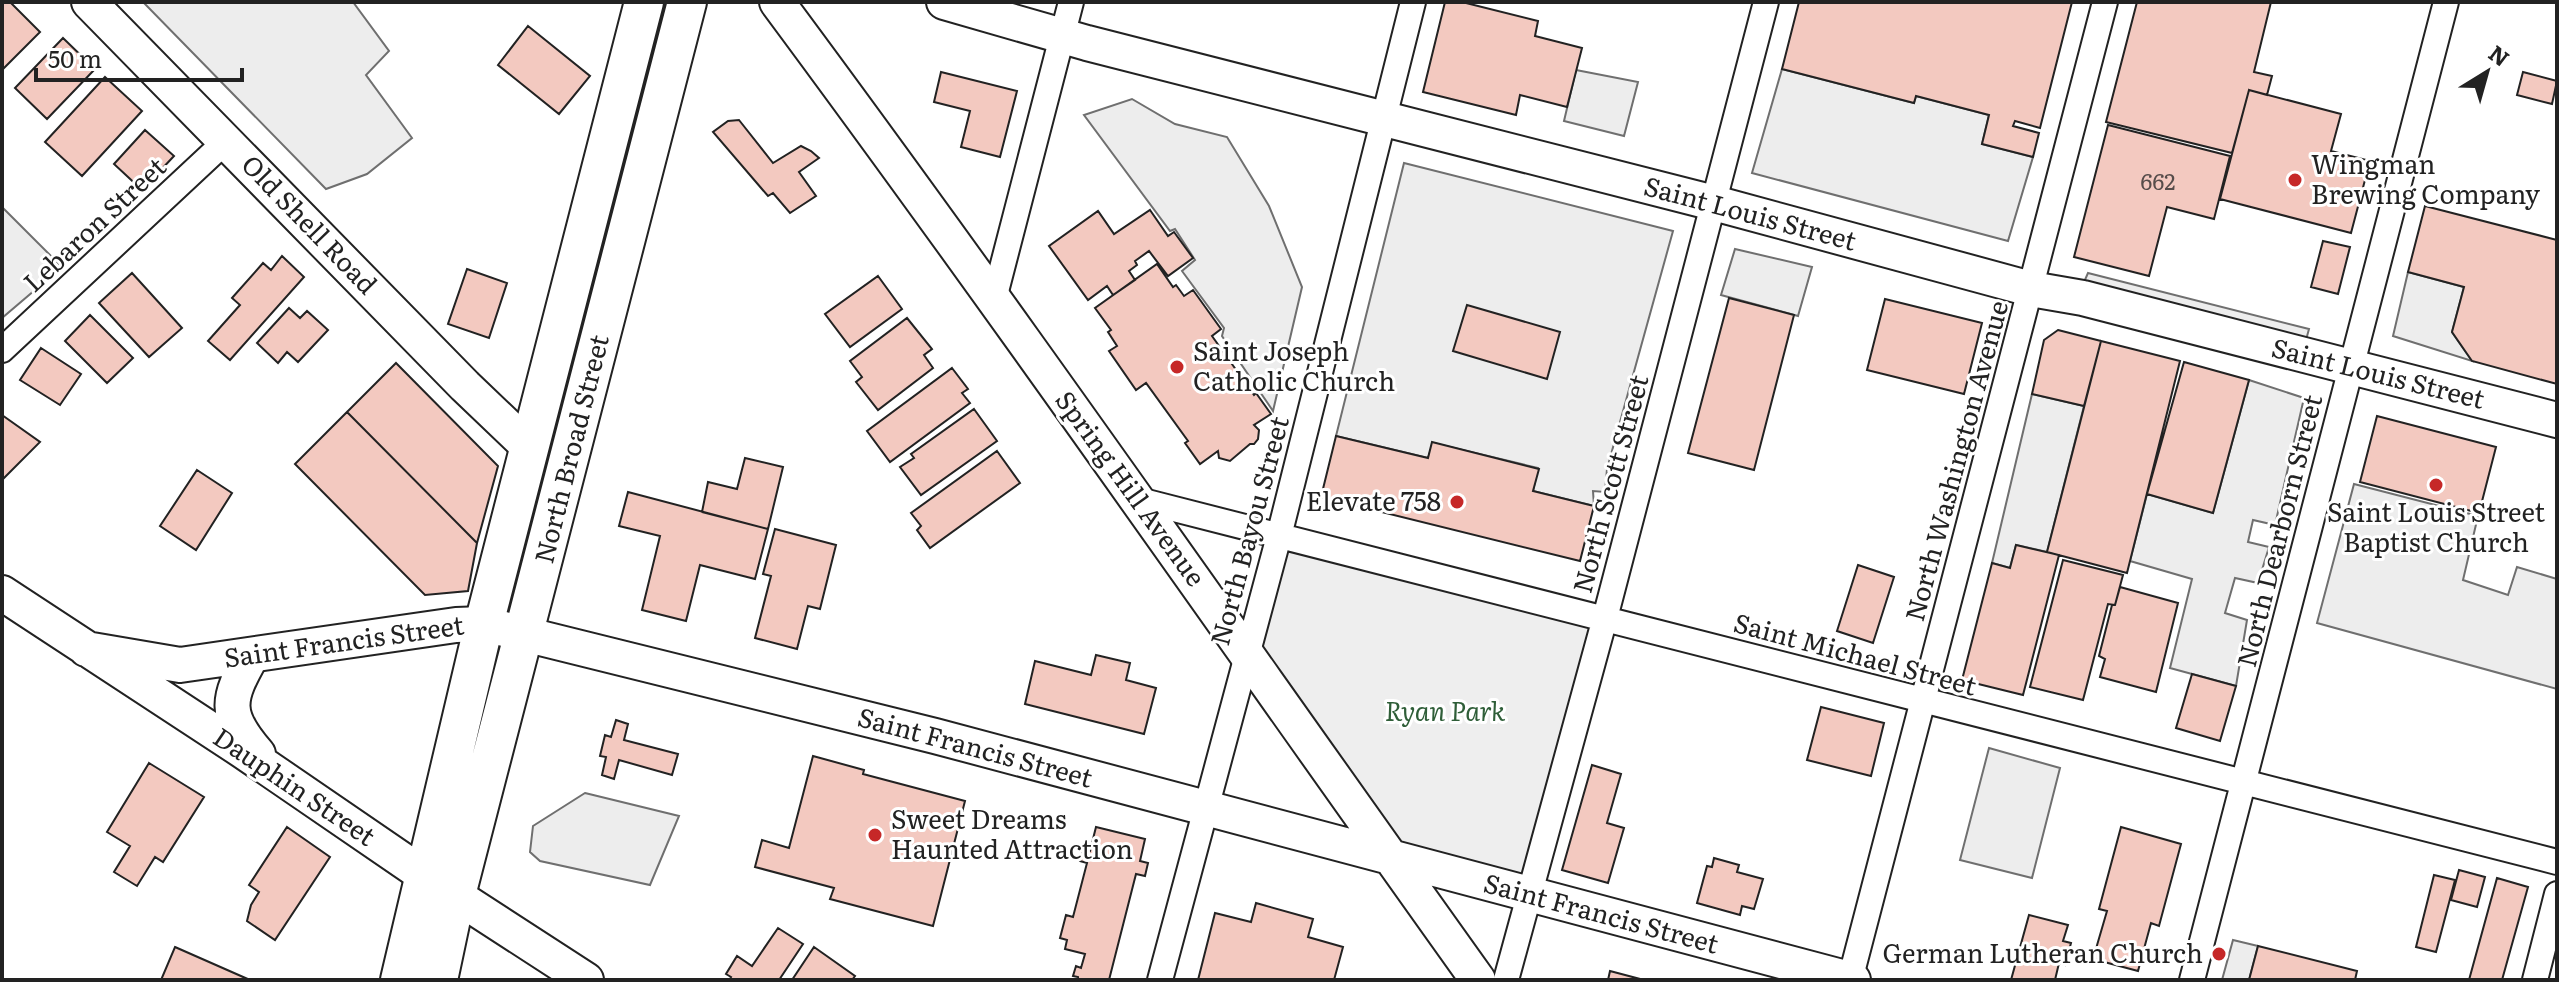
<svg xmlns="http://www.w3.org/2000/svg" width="2559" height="982" font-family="Literata,serif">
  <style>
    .green { fill: #eee; stroke: #6f6f6f; stroke-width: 2 }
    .parking { fill: #ededed; stroke: #6f6f6f; stroke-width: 2 }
    .building { fill: #f3c9c0; stroke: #222; stroke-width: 2 }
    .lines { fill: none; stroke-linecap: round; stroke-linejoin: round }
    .street-casing { stroke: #222; stroke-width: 28 }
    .secondary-casing { stroke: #222; stroke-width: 38 }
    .primary-casing { stroke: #222; stroke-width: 42 }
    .street { stroke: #fff; stroke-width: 24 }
    .secondary { stroke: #fff; stroke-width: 34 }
    .primary { stroke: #fff; stroke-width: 38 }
    .poi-dot { fill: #c62828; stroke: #fff; stroke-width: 3 }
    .labels { text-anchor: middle; stroke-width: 6; stroke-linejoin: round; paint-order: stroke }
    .number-label { font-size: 22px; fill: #564c4a }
    .poi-label { font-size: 26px; fill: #222; stroke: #fff; text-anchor: start }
    .street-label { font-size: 26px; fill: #222; stroke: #fff }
    .park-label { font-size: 26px; font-style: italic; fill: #2f5e38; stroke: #fff }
  </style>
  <rect width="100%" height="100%" fill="#fff"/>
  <path class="green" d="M1279 536 1605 618 1527 895 1391 859 1248 653Z"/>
  <path class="parking" d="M143 2H353L389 51 366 75 412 138 367 174 326 189Z
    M1782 69 1914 103 1916 96 1989 115 1982 144 2033 157 2008 241 1752 173Z
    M1576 70 1638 82 1624 136 1564 121Z
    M1132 99 1175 124 1227 137 1269 206 1302 287 1273 411 1222 336 1224 328 1182 271 1195 260 1175 229 1170 231 1084 115Z
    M1404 163 1673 231 1607 469 1605 492 1593 491 1594 506 1533 491 1538 468 1433 443 1428 458 1336 436Z
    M2 207 62 267 2 318Z
    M1735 249 1812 267 1798 316 1721 295Z
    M2408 272 2464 287 2452 332 2472 361 2393 336Z
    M2088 273 2309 329 2306 340 2084 282Z
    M2249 380 2304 398 2275 525 2253 520 2248 542 2269 547 2258 583 2235 578 2225 613 2247 620 2236 686 2170 668 2192 579 2130 561 2147 494 2213 513Z
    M2032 394 2084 406 2047 552 2016 545 2010 568 1992 563Z
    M2354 484 2478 516 2463 580 2508 595 2517 567 2557 579V689L2317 623Z
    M1989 748 2060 768 2032 878 1960 860Z
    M585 793 679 816 650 885 540 861 530 852 533 826Z
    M2233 940 2258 946 2249 980H2222Z"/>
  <path class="building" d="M2 2H10L40 32 2 70Z
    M1445 2H1462L1538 21 1535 36 1582 48 1567 107 1520 95 1516 115 1423 92Z
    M1799 2H2072L2040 128 2015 121 2013 126 2039 133 2033 157 1982 144 1989 115 1916 96 1914 103 1782 69Z
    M2137 2H2271L2254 72 2272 76 2267 95 2249 90 2232 153 2106 122Z
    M528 26 590 76 559 114 498 65Z
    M63 38 95 69 47 119 15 88Z
    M941 72 1017 91 1000 157 961 147 970 111 934 102Z
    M2523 72 2557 81 2552 104 2517 95Z
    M105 77 142 111 82 176 45 142Z
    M2249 90 2341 114 2331 151 2370 161 2351 233 2220 199Z
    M739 120 773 163 801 146 811 151 819 158 799 172 816 196 790 213 773 193 768 196 713 132 728 121Z
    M2108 125 2230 156 2214 219 2167 207 2149 276 2074 257Z
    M145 130 174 156 142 190 114 164Z
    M2425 206 2557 240V384L2472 361 2452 332 2464 287 2408 272Z
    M1150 210 1168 236 1174 232 1193 258 1168 276 1149 251 1135 261 1137 265 1129 271 1135 280 1113 295 1107 286 1088 300 1049 246 1098 211 1114 234Z
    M2323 241 2350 247 2338 294 2311 287Z
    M282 256 304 277 230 360 208 341 240 305 232 298 263 263 271 270Z
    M1157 264 1173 287 1176 285 1184 296 1193 290 1221 329 1212 336 1254 395 1256 393 1271 414 1254 425 1259 430 1258 439 1254 444H1250L1230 461 1219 458 1218 451 1200 464 1185 443 1188 441 1146 383 1136 390 1109 351 1117 346 1108 332 1111 330 1095 308Z
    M467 269 507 283 489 338 448 324Z
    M132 273 182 328 149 357 99 303Z
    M878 276 902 309 850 347 825 314Z
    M1729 298 1794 315 1754 470 1688 453Z
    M1885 299 1982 323 1964 394 1867 370Z
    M1467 305 1560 332 1547 379 1453 351Z
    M289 308 300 318 307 311 328 330 298 362 287 352 278 363 257 343Z
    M90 315 133 358 107 383 65 341Z
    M907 318 932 349 924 355 933 368 878 410 856 382 862 377 850 361Z
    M2058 330 2101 341 2084 406 2032 394 2044 340Z
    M2101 341 2180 361 2127 573 2047 552Z
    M41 348 81 374 60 405 20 380Z
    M2184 362 2249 380 2213 513 2147 494Z
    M396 363 498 466 477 543 347 412Z
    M952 368 968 389 962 393 970 403 890 462 867 431Z
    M974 409 997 441 921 495 900 467 914 458 911 454Z
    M347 412 477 543 468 591 425 595 295 464Z
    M2 415 40 442 2 480Z
    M2377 416 2496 447 2479 513 2360 482Z
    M1336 436 1428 458 1432 442 1539 469 1533 491 1594 506 1580 561 1321 497Z
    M997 451 1020 483 930 548 917 530 921 526 911 513Z
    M745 458 783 467 768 529 702 512 708 482 737 489Z
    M197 470 232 493 196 550 160 526Z
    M628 492 768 529 755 579 700 565 686 621 642 610 660 536 619 526Z
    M775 529 836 545 820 609 808 606 797 649 755 638 771 576 763 574Z
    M2016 545 2059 555 2023 695 1962 680 1992 563 2010 568Z
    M2063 560 2123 575 2115 605 2108 604 2083 700 2030 687Z
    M1858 565 1894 577 1873 643 1837 631Z
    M2120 587 2178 603 2156 692 2100 677 2105 659 2099 656 2112 605H2115Z
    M1096 655 1130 663 1126 680 1156 688 1144 734 1025 704 1035 661 1091 675Z
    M2192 674 2236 686 2220 741 2176 728Z
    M1821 707 1884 723 1871 776 1807 760Z
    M616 720 628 724 624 740 678 754 672 775 619 760 614 779 602 775 606 757 600 756 605 735 611 737Z
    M813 756 864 770 863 774 965 801 933 926 830 899 834 888 755 867 762 840 789 848Z
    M149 763 204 797 163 862 155 857 137 886 114 872 130 846 107 832Z
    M1592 765 1621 774 1607 823 1624 828 1608 883 1562 870Z
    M287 827 330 857 275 940 247 921 251 905 259 892 249 885Z
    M1096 827 1145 839 1140 861 1148 863 1145 876 1136 874 1109 980H1078V977L1073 976 1076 966 1081 968 1085 954 1065 949 1067 940 1060 938 1066 915 1073 917 1087 863 1080 861 1083 849 1090 851Z
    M2121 827 2181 844 2159 926 2151 923 2138 971 2093 959 2107 911 2099 909Z
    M1714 858 1739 865 1737 872 1763 879 1754 909 1742 906 1740 915 1697 903 1707 866 1712 867Z
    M2459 870 2485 877 2477 907 2451 900Z
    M2434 875 2455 880 2436 952 2416 947Z
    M2497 878 2528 887 2502 980H2469Z
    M1256 903 1313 919 1308 937 1343 947 1334 980H1198L1215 913 1251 922Z
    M2029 915 2068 925 2063 941 2071 943 2065 965 2059 963 2055 980H2011Z
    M778 928 803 944 779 980H729L731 977 726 974 737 956 752 966Z
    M2258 946 2357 971 2355 980H2249Z
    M175 947 250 980H161Z
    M814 947 855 976 852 980H792Z
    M1610 971 1644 980H1608Z"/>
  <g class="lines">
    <g class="street-casing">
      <path id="street" d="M994 299 1071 2
        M2 350 227 140
        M1139 500 2557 862
        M1160 980 1279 536 1413 2
        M1506 980 1605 618 1766 2
        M1850 980 2105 2
        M2192 980 2446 2
        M2535 980 2557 894"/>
    </g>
    <g class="secondary-casing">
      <path id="secondary" d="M89 2 465 386 530 448
        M777 2C1016 324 1245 654 1478 980
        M944 2 1087 43 1714 203 2031 289 2083 298 2557 420
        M2 593 243 751 424 875 586 980
        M86 649 180 665 456 625 484 624 935 736 1853 980
        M252 655C227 699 223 714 258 754"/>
    </g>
    <g class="primary-casing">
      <path id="primary" d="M400 980 484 624 644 2
        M438 980 456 895 687 2"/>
    </g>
    <use href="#street" class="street"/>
    <use href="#secondary" class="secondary"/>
    <use href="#primary" class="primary"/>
  </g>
  <g class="poi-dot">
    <circle cx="2295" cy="180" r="8"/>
    <circle cx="1177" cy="367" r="8"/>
    <circle cx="2436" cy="485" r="8"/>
    <circle cx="1457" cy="502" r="8"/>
    <circle cx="875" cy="835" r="8"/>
    <circle cx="2219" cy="954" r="8"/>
  </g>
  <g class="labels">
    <g class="number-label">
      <text x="2158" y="190">662</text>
    </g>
    <g class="poi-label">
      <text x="2311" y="174">Wingman<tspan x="2311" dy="30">Brewing Company</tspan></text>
      <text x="1193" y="361">Saint Joseph<tspan x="1193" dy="30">Catholic Church</tspan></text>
      <text x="1441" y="511" text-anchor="end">Elevate 758</text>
      <text x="2436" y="522" text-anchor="middle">Saint Louis Street<tspan x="2436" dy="30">Baptist Church</tspan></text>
      <text x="891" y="829">Sweet Dreams<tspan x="891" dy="30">Haunted Attraction</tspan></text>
      <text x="2203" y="963" text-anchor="end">German Lutheran Church</text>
    </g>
    <g class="street-label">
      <text transform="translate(1750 214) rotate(15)" y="9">Saint Louis Street</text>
      <text transform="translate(95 225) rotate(-43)" y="9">Lebaron Street</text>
      <text transform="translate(309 225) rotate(46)" y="9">Old Shell Road</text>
      <text transform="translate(2378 374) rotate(14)" y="9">Saint Louis Street</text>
      <text transform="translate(572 449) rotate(-76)" y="9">North Broad Street</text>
      <text transform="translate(1957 461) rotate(-75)" y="9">North Washington Avenue</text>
      <text transform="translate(1611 484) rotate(-75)" y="9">North Scott Street</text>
      <text transform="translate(1130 489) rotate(54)" y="9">Spring Hill Avenue</text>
      <text transform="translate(1250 531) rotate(-75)" y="9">North Bayou Street</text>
      <text transform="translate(2280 531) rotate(-76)" y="9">North Dearborn Street</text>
      <text transform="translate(344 642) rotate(-8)" y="9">Saint Francis Street</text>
      <text transform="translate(1855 655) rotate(15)" y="9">Saint Michael Street</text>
      <text transform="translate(975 748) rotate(15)" y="9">Saint Francis Street</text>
      <text transform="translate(294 787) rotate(34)" y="9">Dauphin Street</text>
      <text transform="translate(1601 914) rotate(15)" y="9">Saint Francis Street</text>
    </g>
    <g class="park-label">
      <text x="1445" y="721">Ryan Park</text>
    </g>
  </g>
  <rect width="2559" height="982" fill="none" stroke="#222222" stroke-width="8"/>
  <g transform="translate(2487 72) rotate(37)" stroke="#ffffff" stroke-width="6" paint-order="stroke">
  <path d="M0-6L14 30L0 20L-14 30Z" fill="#222222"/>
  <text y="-12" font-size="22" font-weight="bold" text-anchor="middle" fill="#222222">N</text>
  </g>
  <path d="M36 68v12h206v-12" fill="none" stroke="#222222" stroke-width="4"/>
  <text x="48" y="68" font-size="24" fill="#222222" stroke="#ffffff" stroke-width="6" paint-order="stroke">50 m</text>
</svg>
